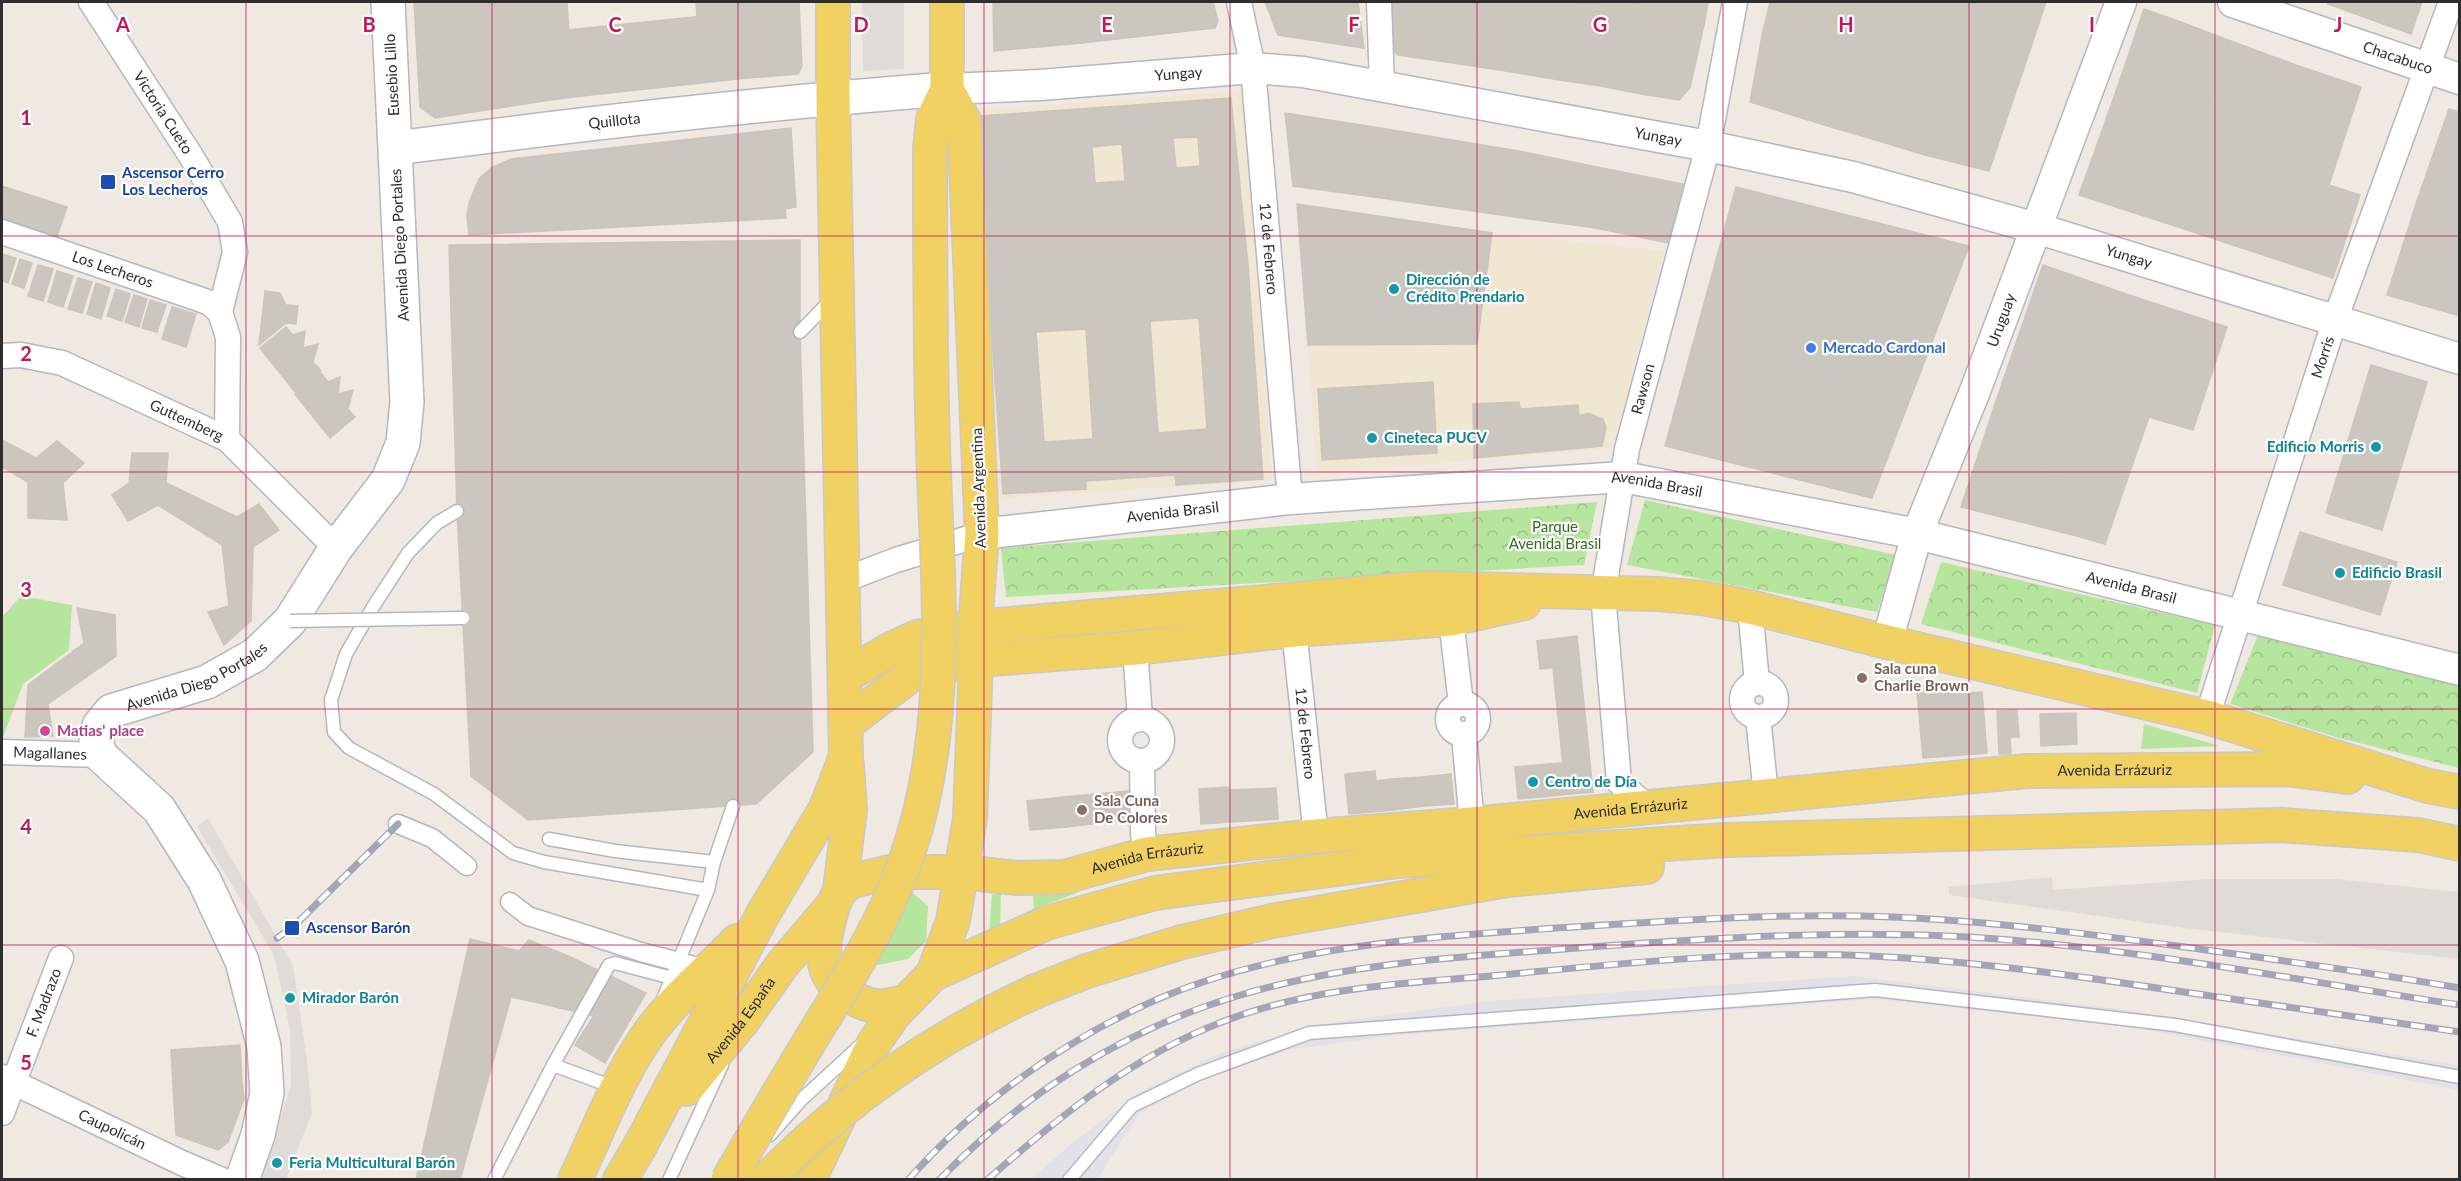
<svg xmlns="http://www.w3.org/2000/svg" width="2461" height="1181" font-family="Lato,sans-serif">
  <style>
    .industrial { fill: #e3e1e8 }
    .education { fill: #f0e6d1 }
    .grass { fill: #b6e59e }
    .park { fill: url(#park-crowns) }
    .plaza { fill: #dfdcd8 }
    .building { fill: #cbc7bf; stroke: #cbc5ba; stroke-width: 1.5; fill-rule: evenodd }
    .lines { fill: none; stroke-linecap: round; stroke-linejoin: round }
    .service-casing { stroke: #b4b7c1; stroke-width: 15 }
    .pedestrian-casing { stroke: #b4b7c1; stroke-width: 21 }
    .minor-casing { stroke: #b4b7c1; stroke-width: 27 }
    .tertiary-casing { stroke: #b4b7c1; stroke-width: 33 }
    .secondary-casing { stroke: #b4b7c1; stroke-width: 36 }
    .primary-casing { stroke: #c9c9c9; stroke-width: 36 }
    .service { stroke: #fff; stroke-width: 12 }
    .pedestrian { stroke: #fff; stroke-width: 18 }
    .minor { stroke: #fff; stroke-width: 24 }
    .tertiary { stroke: #fff; stroke-width: 30 }
    .secondary { stroke: #fff; stroke-width: 33 }
    .primary { stroke: #f2d163; stroke-width: 33 }
    .rail-casing { stroke: #a3a6b8; stroke-width: 7 }
    .rail { stroke: #fff; stroke-width: 4.5; stroke-dasharray: 14; stroke-linecap: butt }
    .service-bridge-casing { stroke: #b4b7c1; stroke-width: 15; stroke-linecap: butt }
    .primary-bridge-casing { stroke: #c9c9c9; stroke-width: 36; stroke-linecap: butt }
    .service-bridge { stroke: #fff; stroke-width: 12 }
    .primary-bridge { stroke: #f2d163; stroke-width: 33 }
    .grid { fill: none; stroke: #c2185b; stroke-width: 1.5; stroke-opacity: 0.55 }
    .transit-dot { fill: #1a4fb4; stroke: #fff; stroke-width: 2 }
    .culture-dot { fill: #0f9aa8; stroke: #fff; stroke-width: 2 }
    .shop-dot { fill: #3f7fe0; stroke: #fff; stroke-width: 2 }
    .education-dot { fill: #8d6e63; stroke: #fff; stroke-width: 2 }
    .hotel-dot { fill: #d1479c; stroke: #fff; stroke-width: 2 }
    .labels { text-anchor: middle; stroke-width: 4.5; stroke-linejoin: round; paint-order: stroke }
    .street-label { font-size: 15px; fill: #2e2e2e; stroke: #fff }
    .transit-label { font-size: 15px; font-weight: bold; fill: #164399; stroke: #fff; text-anchor: start }
    .culture-label { font-size: 15px; font-weight: bold; fill: #0d838f; stroke: #fff; text-anchor: start }
    .shop-label { font-size: 15px; font-weight: bold; fill: #366cbe; stroke: #fff; text-anchor: start }
    .park-label { font-size: 15px; fill: #2c6e1b; stroke: #fff }
    .education-label { font-size: 15px; font-weight: bold; fill: #785e54; stroke: #fff; text-anchor: start }
    .hotel-label { font-size: 15px; font-weight: bold; fill: #b23c85; stroke: #fff; text-anchor: start }
    .grid-label { font-size: 20px; text-anchor: middle; font-weight: bold; fill: #c2185b; stroke: #fff; stroke-width: 4.5; stroke-linejoin: round; paint-order: stroke }
  </style>
  <defs>
    <pattern id="park-crowns" width="20" height="18" patternUnits="userSpaceOnUse" patternTransform="scale(1.5)"><rect width="20" height="18" fill="#b6e59e"/><path d="M2 6a3 3 0 1 1 6 0M12 15a3 3 0 1 1 6 0" fill="none" stroke="#9dc588"/></pattern>
  </defs>
  <rect width="100%" height="100%" fill="#efe9e1"/>
  <path class="industrial" d="M1855 976 2125 1010 2459 1065V1090L2138 1028 1876 999 1397 1035 1288 1050 1204 1079 1140 1113 1097 1179 1030 1180 1075 1141 1142 1091 1223 1052 1314 1025 1489 1001Z"/>
  <path class="education" d="M1243 91 1272 480 998 499 977 110Z
    M1492 233 1664 251 1614 448 1317 474 1308 345 1477 344Z"/>
  <path class="grass" d="M21 596 72 605 69 650 23 684 2 740V617Z
    M2144 724 2220 746 2141 749Z
    M1080 892 1034 909 1033 895Z
    M913 893 928 906 926 941 908 959 878 965 868 953 877 900Z
    M992 894H1001L1000 929 989 934Z"/>
  <path class="park" d="M1645 500 1896 555 1877 612 1627 565Z
    M1597 502 1584 565 1006 597 1001 548Z
    M1941 562 2215 625 2197 693 1921 624Z
    M2258 635 2459 685V768L2339 738 2230 704Z"/>
  <path class="plaza" d="M862 2H904V69L863 71Z
    M208 818 293 966 307 1060 312 1113 286 1179H261L291 1086 290 1030 274 955 197 827Z
    M2052 877 2053 890 2209 879H2336L2459 892V959L2184 928 1949 895V887Z"/>
  <path class="building" d="M414 2H531L537 102 435 118 420 107Z
    M531 2H567L573 97 537 102Z
    M696 2H733V13L697 16Z
    M733 2H799L802 66 798 74 737 79Z
    M993 2H1075L1082 43 994 51Z
    M1075 2H1213L1218 21 1215 28 1082 43Z
    M1265 2H1358L1364 48 1278 35Z
    M1391 2H1471L1473 66 1398 55 1391 48Z
    M1471 2H1521L1518 73 1473 66Z
    M1521 2H1562L1560 80 1518 73Z
    M1562 2 1615 4 1600 86 1560 80Z
    M1615 2H1708L1705 20 1615 4Z
    M1770 2H1777L1825 23 1816 50 1762 36Z
    M1777 2H1856L1846 30Z
    M1856 2H1920L1909 35 1866 22 1861 36 1846 30Z
    M1920 2H1969L1952 47 1909 35Z
    M1969 2H2046L2027 59 1956 37Z
    M2329 2H2370L2364 17 2328 4Z
    M2370 2H2422L2411 34 2364 17Z
    M1615 4 1662 13 1647 95 1600 86Z
    M2144 9 2181 22 2163 91 2122 74Z
    M733 13 737 79 573 97 568 30Z
    M1662 13 1705 20 1690 88 1679 100 1647 95Z
    M1866 22 1916 37 1879 141 1831 127Z
    M2181 22 2228 40 2202 126 2180 118 2187 102 2163 91Z
    M1825 23 1861 36 1831 127 1750 102 1762 36 1816 50Z
    M1916 37 1952 47 1956 37 1967 40 1925 155 1879 141Z
    M1967 40 2027 59 1989 171 1925 155Z
    M2228 40 2293 64 2265 147 2202 126Z
    M2293 64 2361 87 2329 185 2360 195 2333 278 2169 224 2202 126 2265 147Z
    M2122 74 2187 102 2180 118 2202 126 2191 157 2103 128Z
    M1231 98 1248 265 988 282 981 116ZM1198 137 1200 166 1176 168 1173 138ZM1122 144 1125 181 1095 183 1092 147Z
    M2449 109 2460 112V221L2448 217 2450 211 2417 201Z
    M1285 113 1392 130 1388 199 1293 186Z
    M791 128 796 207 785 209 786 218 469 235 467 215 469 203 479 179 491 168 511 159Z
    M2103 128 2191 157 2169 224 2079 195Z
    M1392 130 1519 151 1508 216 1388 199Z
    M1519 151 1607 169 1595 228 1508 216Z
    M1607 169 1683 184 1669 243 1595 228Z
    M2 186 67 207 55 242 2 225Z
    M1736 187 1969 246 1872 498 1665 446Z
    M2417 201 2450 211 2422 305 2387 295Z
    M1297 204 1492 233 1477 344 1308 345Z
    M2448 217 2460 221V316L2422 305Z
    M800 240V332L813 752 756 804 528 820 471 776 457 511 449 245Z
    M2 254 16 258 8 283 2 280Z
    M20 259 32 263 24 288 12 284Z
    M38 265 53 269 43 301 28 296Z
    M1248 265 1263 479 1176 485 1175 475 1086 481V489L1003 494 988 282ZM1199 318 1207 429 1158 433 1150 321ZM1086 329 1093 439 1044 442 1036 332Z
    M2043 265 2129 295 2099 372 2016 343Z
    M57 271 73 276 63 307 48 302Z
    M78 278 92 282 82 313 68 309Z
    M96 283 110 288 101 319 87 314Z
    M116 289 130 294 122 321 107 316Z
    M265 291 280 293 286 305 298 306 296 324 286 323 259 345Z
    M134 295 147 299 139 327 125 322Z
    M2129 295 2227 327 2193 430 2149 417 2105 544 2073 535 2089 495 2045 475 2056 426 2108 445 2132 382 2099 372Z
    M150 300 166 305 157 332 142 328Z
    M172 307 196 314 186 347 162 339Z
    M286 327 293 335 305 331 303 348 318 344 313 362 321 371 295 392 260 348Z
    M2016 343 2132 382 2108 445 1996 401Z
    M2371 365 2427 382 2382 530 2326 513Z
    M321 373 328 382 340 377 338 394 353 390 348 409 355 417 330 438 295 394Z
    M1433 382 1437 453 1322 460 1318 389Z
    M1996 401 2056 426 2045 475 2089 495 2073 535 1961 507Z
    M1519 402 1520 409 1578 405 1579 416 1588 413 1603 419 1606 428 1602 446 1474 458 1473 404Z
    M2 440 36 458 57 441 84 463 63 483 67 520 28 518V482L2 467Z
    M132 453H168L166 483 237 517 222 545 158 505 128 521 112 495 129 483Z
    M259 504 279 530 253 547 251 621 224 645 208 612 229 606 222 545 237 517Z
    M2300 532 2397 562 2380 615 2283 585Z
    M77 608 115 615 116 656 48 704 53 736 25 737 28 685 84 643Z
    M1577 636 1580 665 1540 669 1537 641Z
    M1580 665 1583 695 1556 698 1553 668Z
    M1916 683 1954 694 1956 712 1919 714Z
    M1982 692 1987 753 1962 755 1954 694Z
    M1583 695 1586 723 1559 726 1556 698Z
    M2017 710 2019 737H2010L2011 754H1999L1997 711Z
    M1956 712 1962 755 1923 758 1919 714Z
    M2076 713 2077 744 2041 746 2040 714Z
    M1586 723 1589 753 1562 756 1559 726Z
    M1589 753 1593 792 1551 796 1548 764 1563 763 1562 756Z
    M1548 764 1551 796 1518 799 1515 767Z
    M1375 771 1376 781 1391 779 1394 810 1349 814 1345 774Z
    M1451 774 1454 804 1424 806 1422 777Z
    M1422 777 1424 806 1394 810 1391 779Z
    M1228 787 1230 822 1201 824 1199 789Z
    M1276 788 1278 819 1230 822 1228 790Z
    M1128 791 1131 820 1100 823 1097 794Z
    M1097 794 1100 823 1067 827 1063 797Z
    M1063 797 1067 827 1030 830 1027 801Z
    M470 939 519 951 529 940 568 956 543 1004 511 997 460 1180H416Z
    M568 956 617 979 593 1016 543 1004Z
    M617 979 646 993 605 1063 575 1045Z
    M240 1045 242 1082 173 1086 171 1050Z
    M242 1082 244 1099 228 1142 218 1150 176 1135 173 1086Z"/>
  <g class="lines">
    <g class="service-casing">
      <path id="service" d="M800 332 831 300
        M457 511 437 523 408 553 373 607 346 654 331 700 334 732 349 748 434 794 513 853 544 862 708 890
        M549 839 615 851 714 862
        M663 999 708 890 714 862 733 806
        M616 1088 553 1065 609 965 615 963 672 978
        M770 1135 801 1100 862 1044
        M494 1180 553 1065
        M669 1180 722 1065
        M1069 1180 1132 1106 1198 1074 1309 1033 1875 990 2175 1025 2460 1077"/>
    </g>
    <g class="pedestrian-casing">
      <path id="pedestrian" d="M398 824 432 838 467 866
        M510 902 528 916 641 952 709 970"/>
    </g>
    <g class="minor-casing">
      <g id="minor">
        <path id="s1" d="M91 2 191 156 230 222 235 252 220 312 228 337 227 439"/>
        <path id="s2" d="M1239 2 1253 68 1290 499"/>
        <path d="M1379 2 1382 86"/>
        <path id="s3" d="M2 232 196 298 210 303 220 312"/>
        <path id="s4" d="M2 356 21 355 62 363 227 439 336 548"/>
        <path d="M844 580 896 560 982 534"/>
        <path d="M1750 607 1757 683"/>
        <path d="M1451 619 1461 704"/>
        <path id="s5" d="M1294 630 1316 836"/>
        <path d="M1135 648 1140 718"/>
        <circle cx="1759" cy="700" r="17"/>
        <circle cx="1463" cy="719" r="15"/>
        <path d="M1758 717 1766 795"/>
        <path id="s6" d="M2207 717 2335 320 2451 2"/>
        <circle cx="1141" cy="740" r="21"/>
        <path d="M1464 735 1472 824"/>
        <path id="s7" d="M2 752 100 755"/>
        <path d="M1142 761 1143 834 1147 854"/>
        <path id="s8" d="M1646 806 1619 782 1603 594 1627 449 1708 146 1735 2"/>
        <path id="s9" d="M2 1077 182 1163 222 1180"/>
        <path id="s10" d="M2 1113 61 958"/>
      </g>
    </g>
    <g class="tertiary-casing">
      <g id="tertiary">
        <path id="s11" d="M2233 2 2460 79"/>
        <path id="s12" d="M947 89 1040 85 1253 68 1303 72 1708 146 1853 177 2036 228 2460 359"/>
        <path id="s13" d="M982 534 1290 499 1623 477 1917 534 2460 670"/>
        <path id="s14" d="M1887 642 1917 534 1975 391 2121 2"/>
      </g>
    </g>
    <g class="secondary-casing">
      <g id="secondary">
        <path id="s15" d="M396 148C579 124 763 103 947 89"/>
        <path id="s16" d="M242 1180 258 1135 267 1093 264 1047 242 961 204 880 159 809 100 755 96 740 99 726 111 711 207 682 255 655 290 621 336 548 388 480 403 443 407 402 388 2"/>
      </g>
    </g>
    <g class="primary-casing">
      <g id="primary">
        <path d="M930 149 933 119 947 89"/>
        <path d="M846 676 889 650 917 637 975 627 1424 588 1658 594 1703 598 1750 607 1887 642 2207 717 2428 786 2460 792"/>
        <path d="M847 723 915 672 976 660 1135 648 1294 630 1451 619 1524 603"/>
        <path id="s17" d="M840 890 853 881 890 872H963L1017 878 1064 877 1147 854 1316 836 1472 824 2027 771 2288 769 2348 777"/>
        <path d="M833 906C827 926 820 950 827 971 833 988 857 1003 875 1006 885 1008 896 1004 907 1001"/>
        <path d="M933 974 953 921 970 818 976 660 975 627 982 534 964 121 947 89V2"/>
        <path d="M1036 991 1087 971 1182 942 1272 921 1507 880 1647 867"/>
        <path id="s18" d="M686 1089 741 1023 782 965 833 905 840 890 850 810 847 765"/>
        <path d="M575 1180C597 1133 616 1082 645 1039 670 1002 706 973 737 941"/>
        <path d="M620 1180 640 1146 763 914 826 808 846 756 833 98V2"/>
        <path d="M809 1180 874 1043 894 1014 933 974 1046 923 1155 893 1398 861 1727 840 2281 825 2418 835 2460 844"/>
      </g>
    </g>
    <use href="#service" class="service"/>
    <use href="#pedestrian" class="pedestrian"/>
    <use href="#minor" class="minor"/>
    <use href="#tertiary" class="tertiary"/>
    <use href="#secondary" class="secondary"/>
    <use href="#primary" class="primary"/>
    <g class="rail-casing">
      <path id="rail" d="M277 938 292 928 398 824
        M908 1180C976 1103 1064 1040 1158 999 1277 948 1414 938 1542 929 1659 922 1776 912 1893 917 1991 921 2088 934 2185 947 2277 960 2368 972 2460 988
        M939 1180C1021 1096 1121 1031 1234 997 1341 964 1453 957 1564 949 1723 937 1882 926 2042 943 2181 957 2321 984 2460 1005
        M987 1180C1059 1117 1131 1057 1222 1022 1311 987 1408 983 1502 975 1625 963 1747 950 1871 956 1971 961 2071 975 2170 990 2266 1004 2363 1018 2460 1032"/>
    </g>
    <use href="#rail" class="rail"/>
    <g class="service-bridge-casing">
      <path id="service-bridge" d="M290 621 463 618"/>
    </g>
    <g class="primary-bridge-casing">
      <path id="primary-bridge" d="M728 1180C758 1128 788 1077 819 1026 848 979 877 933 897 883 954 745 938 593 933 448 930 348 930 248 930 149
        M766 1180C843 1101 937 1036 1036 991"/>
    </g>
    <use href="#service-bridge" class="service-bridge"/>
    <use href="#primary-bridge" class="primary-bridge"/>
  </g>
  <path class="grid" d="M246 2V1180M492 2V1180M738 2V1180M984 2V1180M1230 2V1180M1477 2V1180M1723 2V1180M1969 2V1180M2215 2V1180M2 236H2460M2 472H2460M2 709H2460M2 945H2460"/>
  <g class="transit-dot">
    <rect x="100" y="174" width="16" height="16" rx="3"/>
    <rect x="284" y="920" width="16" height="16" rx="3"/>
  </g>
  <g class="culture-dot">
    <circle cx="1394" cy="289" r="6"/>
    <circle cx="1372" cy="438" r="6"/>
    <circle cx="2376" cy="447" r="6"/>
    <circle cx="2340" cy="573" r="6"/>
    <circle cx="1533" cy="782" r="6"/>
    <circle cx="290" cy="998" r="6"/>
    <circle cx="277" cy="1163" r="6"/>
  </g>
  <circle class="shop-dot" cx="1811" cy="348" r="6"/>
  <g class="education-dot">
    <circle cx="1862" cy="678" r="6"/>
    <circle cx="1082" cy="810" r="6"/>
  </g>
  <circle class="hotel-dot" cx="45" cy="731" r="6"/>
  <g class="labels">
    <g class="street-label">
      <text dy="5" stroke="none"><textPath href="#s11" startOffset="174">Chacabuco</textPath></text>
      <text dy="5" stroke="none"><textPath href="#s12" startOffset="232">Yungay</textPath></text>
      <text transform="translate(392 75) rotate(-93)" y="5">Eusebio Lillo</text>
      <text dy="5" stroke="none"><textPath href="#s1" startOffset="132">Victoria Cueto</textPath></text>
      <text dy="5" stroke="none"><textPath href="#s15" startOffset="220">Quillota</textPath></text>
      <text dy="5" stroke="none"><textPath href="#s12" startOffset="718">Yungay</textPath></text>
      <text transform="translate(400 245) rotate(-93)" y="5">Avenida Diego Portales</text>
      <text dy="5" stroke="none"><textPath href="#s2" startOffset="249">12 de Febrero</textPath></text>
      <text dy="5" stroke="none"><textPath href="#s12" startOffset="1204">Yungay</textPath></text>
      <text dy="5" stroke="none"><textPath href="#s3" startOffset="117">Los Lecheros</textPath></text>
      <text dy="5" stroke="none"><textPath href="#s14" startOffset="342">Uruguay</textPath></text>
      <text dy="5" stroke="none"><textPath href="#s6" startOffset="378">Morris</textPath></text>
      <text dy="5" stroke="none"><textPath href="#s8" startOffset="434">Rawson</textPath></text>
      <text dy="5" stroke="none"><textPath href="#s4" startOffset="198">Guttemberg</textPath></text>
      <text dy="5" stroke="none"><textPath href="#s13" startOffset="678">Avenida Brasil</textPath></text>
      <text transform="translate(979 488) rotate(-92)" y="5">Avenida Argentina</text>
      <text dy="5" stroke="none"><textPath href="#s13" startOffset="192">Avenida Brasil</textPath></text>
      <text dy="5" stroke="none"><textPath href="#s13" startOffset="1164">Avenida Brasil</textPath></text>
      <text dy="5" stroke="none"><textPath href="#s16" startOffset="621">Avenida Diego Portales</textPath></text>
      <text dy="5" stroke="none"><textPath href="#s5" startOffset="104">12 de Febrero</textPath></text>
      <text dy="5" stroke="none"><textPath href="#s7" startOffset="48">Magallanes</textPath></text>
      <text dy="5" stroke="none"><textPath href="#s17" startOffset="1286">Avenida Errázuriz</textPath></text>
      <text dy="5" stroke="none"><textPath href="#s17" startOffset="800">Avenida Errázuriz</textPath></text>
      <text dy="5" stroke="none"><textPath href="#s17" startOffset="314">Avenida Errázuriz</textPath></text>
      <text dy="5" stroke="none"><textPath href="#s10" startOffset="118">F. Madrazo</textPath></text>
      <text dy="5" stroke="none"><textPath href="#s18" startOffset="88">Avenida España</textPath></text>
      <text dy="5" stroke="none"><textPath href="#s9" startOffset="122">Caupolicán</textPath></text>
    </g>
    <g class="transit-label">
      <text x="122" y="178">Ascensor Cerro<tspan x="122" dy="17">Los Lecheros</tspan></text>
      <text x="306" y="933">Ascensor Barón</text>
    </g>
    <g class="culture-label">
      <text x="1406" y="285">Dirección de<tspan x="1406" dy="17">Crédito Prendario</tspan></text>
      <text x="1384" y="443">Cineteca PUCV</text>
      <text x="2364" y="452" text-anchor="end">Edificio Morris</text>
      <text x="2352" y="578">Edificio Brasil</text>
      <text x="1545" y="787">Centro de Día</text>
      <text x="302" y="1003">Mirador Barón</text>
      <text x="289" y="1168">Feria Multicultural Barón</text>
    </g>
    <g class="shop-label">
      <text x="1823" y="353">Mercado Cardonal</text>
    </g>
    <g class="park-label">
      <text x="1555" y="532">Parque<tspan x="1555" dy="17">Avenida Brasil</tspan></text>
    </g>
    <g class="education-label">
      <text x="1874" y="674">Sala cuna<tspan x="1874" dy="17">Charlie Brown</tspan></text>
      <text x="1094" y="806">Sala Cuna<tspan x="1094" dy="17">De Colores</tspan></text>
    </g>
    <g class="hotel-label">
      <text x="57" y="736">Matias' place</text>
    </g>
  </g>
  <g class="grid-label">
    <text x="123" y="32">A</text>
    <text x="369" y="32">B</text>
    <text x="615" y="32">C</text>
    <text x="861" y="32">D</text>
    <text x="1107" y="32">E</text>
    <text x="1354" y="32">F</text>
    <text x="1600" y="32">G</text>
    <text x="1846" y="32">H</text>
    <text x="2092" y="32">I</text>
    <text x="2338" y="32">J</text>
    <text x="26" y="125">1</text>
    <text x="26" y="361">2</text>
    <text x="26" y="597">3</text>
    <text x="26" y="834">4</text>
    <text x="26" y="1070">5</text>
  </g>
  <rect width="2461" height="1181" fill="none" stroke="#2e2e2e" stroke-width="6"/>
</svg>
